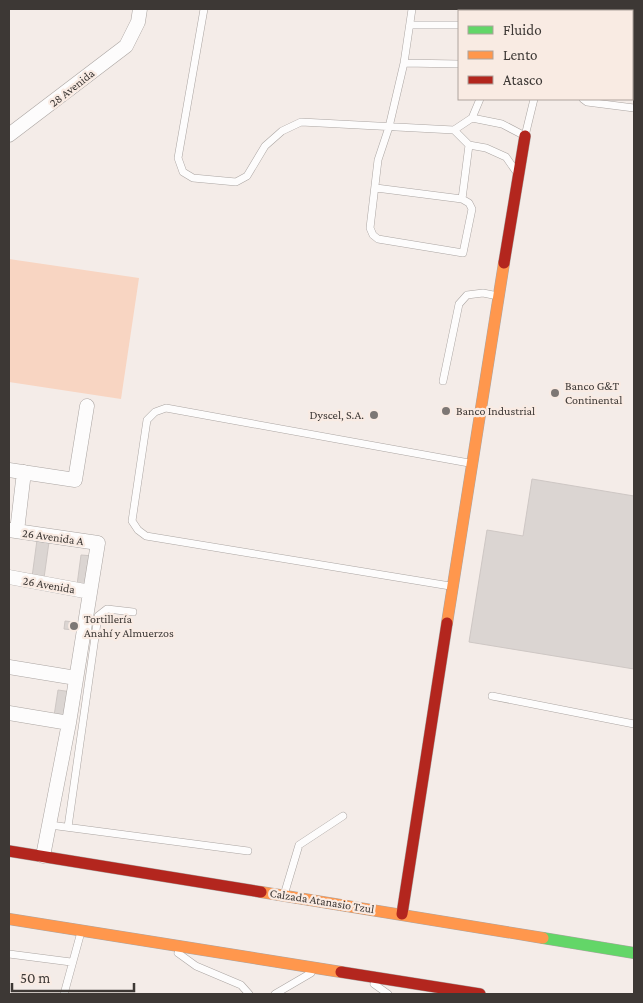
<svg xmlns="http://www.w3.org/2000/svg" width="643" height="1003" font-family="'Crimson Pro',serif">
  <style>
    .green { fill: #f8d5c2 }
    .building { fill: #dbd5d2; stroke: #cec7c4 }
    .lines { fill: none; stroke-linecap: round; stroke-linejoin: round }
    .lane-casing { stroke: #aba5a2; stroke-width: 8 }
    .street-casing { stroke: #aba5a2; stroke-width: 15 }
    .fast-casing { stroke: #aba5a2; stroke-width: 12 }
    .slow-casing { stroke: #aba5a2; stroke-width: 12 }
    .jam-casing { stroke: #aba5a2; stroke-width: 12 }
    .lane { stroke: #fdfcfc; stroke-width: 7 }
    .street { stroke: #fdfcfc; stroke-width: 14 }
    .fast { stroke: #63d668; stroke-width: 11 }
    .slow { stroke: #ff974d; stroke-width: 11 }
    .jam { stroke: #b3261e; stroke-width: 11 }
    .poi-dot { fill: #7d7774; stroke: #f9ebe3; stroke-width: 2 }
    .labels { text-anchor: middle; stroke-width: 4.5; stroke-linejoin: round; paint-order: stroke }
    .street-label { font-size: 12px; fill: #3d3835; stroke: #f9ebe3 }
    .poi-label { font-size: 12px; fill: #3d3835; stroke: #f9ebe3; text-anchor: start }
  </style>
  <rect width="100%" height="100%" fill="#f4ece8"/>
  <path class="green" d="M9 259 139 278 121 399 9 382Z"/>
  <path class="building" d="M532 479 634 496V669L469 642 487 530 523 536Z
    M37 540 49 542 44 578 32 577Z
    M81 555 94 556 90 586 77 585Z
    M65 621 84 623 83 631 64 629Z
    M58 690 72 692 67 719 54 716Z"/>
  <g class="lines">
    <g class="lane-casing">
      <path id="lane" d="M204 9 178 158 183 172 193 178 236 182 247 176 265 146 282 131 301 122 454 130 472 118 502 124 525 136 534 99
        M412 9 404 63 389 127 378 160 370 228 373 235 378 239 463 253 472 209 469 203 462 199 469 145
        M510 11 511 9
        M553 11V9L577 11
        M632 17H634
        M410 25H459
        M404 63 459 64
        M632 76 634 56
        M583 99 587 102 634 108
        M472 118 480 99
        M454 130 469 145 486 148 506 157 515 170
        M376 188 462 199
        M443 381 459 304 467 295 483 293 498 296
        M450 586 146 536 138 530 132 521 147 420 155 412 166 408 469 463
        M492 696 634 724
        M50 825 248 851
        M68 827 98 616 107 609 133 612
        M284 895 299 845 343 816
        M178 953 196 966 241 985 249 994
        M9 954 71 962
        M374 984 388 994
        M64 994 81 932
        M275 994 311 973"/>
    </g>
    <g class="street-casing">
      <path id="street" d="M9 135 126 46 138 22 140 9
        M9 470 75 480 87 406
        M9 530 98 543 69 723 43 856
        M17 531 24 472
        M9 577 90 592
        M9 667 76 678
        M9 713 69 723"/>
    </g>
    <g class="fast-casing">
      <path id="fast" d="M543 938 634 953"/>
    </g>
    <g class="slow-casing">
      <path id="slow" d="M447 623 504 263
        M261 892 543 938
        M9 919 341 972"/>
    </g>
    <g class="jam-casing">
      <path id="jam" d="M504 263 525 136
        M9 851 261 892
        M402 914 447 623
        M341 972 480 994"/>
    </g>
    <use href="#lane" class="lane"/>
    <use href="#street" class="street"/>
    <use href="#fast" class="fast"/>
    <use href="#slow" class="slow"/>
    <use href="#jam" class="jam"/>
  </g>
  <g class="poi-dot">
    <circle cx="555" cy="393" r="5"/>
    <circle cx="446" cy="411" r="5"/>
    <circle cx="374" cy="415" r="5"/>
    <circle cx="74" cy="626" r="5"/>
  </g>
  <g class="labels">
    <g class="street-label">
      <text transform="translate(72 88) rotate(-38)" y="4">28 Avenida</text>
      <text transform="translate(53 537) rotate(8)" y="4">26 Avenida A</text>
      <text transform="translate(49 585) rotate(10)" y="4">26 Avenida</text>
      <text transform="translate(322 901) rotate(9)" y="4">Calzada Atanasio Tzul</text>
    </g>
    <g class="poi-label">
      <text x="565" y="390">Banco G&amp;T<tspan x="565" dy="14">Continental</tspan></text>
      <text x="456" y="415">Banco Industrial</text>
      <text x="364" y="419" text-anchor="end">Dyscel, S.A.</text>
      <text x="84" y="623">Tortillería<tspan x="84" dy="14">Anahí y Almuerzos</tspan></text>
    </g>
  </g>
  <rect width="643" height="1003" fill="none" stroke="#3d3835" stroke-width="20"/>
  <rect x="458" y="10" width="175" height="90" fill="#f9ebe3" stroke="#aea39d"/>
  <rect x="468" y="26" width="25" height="8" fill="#63d668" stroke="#aea39d"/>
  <text x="503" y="35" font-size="15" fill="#3d3835">Fluido</text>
  <rect x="468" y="51" width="25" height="8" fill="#ff974d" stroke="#aea39d"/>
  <text x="503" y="60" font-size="15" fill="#3d3835">Lento</text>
  <rect x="468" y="76" width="25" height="8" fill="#b3261e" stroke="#aea39d"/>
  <text x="503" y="85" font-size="15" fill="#3d3835">Atasco</text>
  <path d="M12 983v8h122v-8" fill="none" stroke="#3d3835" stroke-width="2.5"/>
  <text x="20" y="983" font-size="15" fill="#3d3835" stroke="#f9ebe3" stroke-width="4" paint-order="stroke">50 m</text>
</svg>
